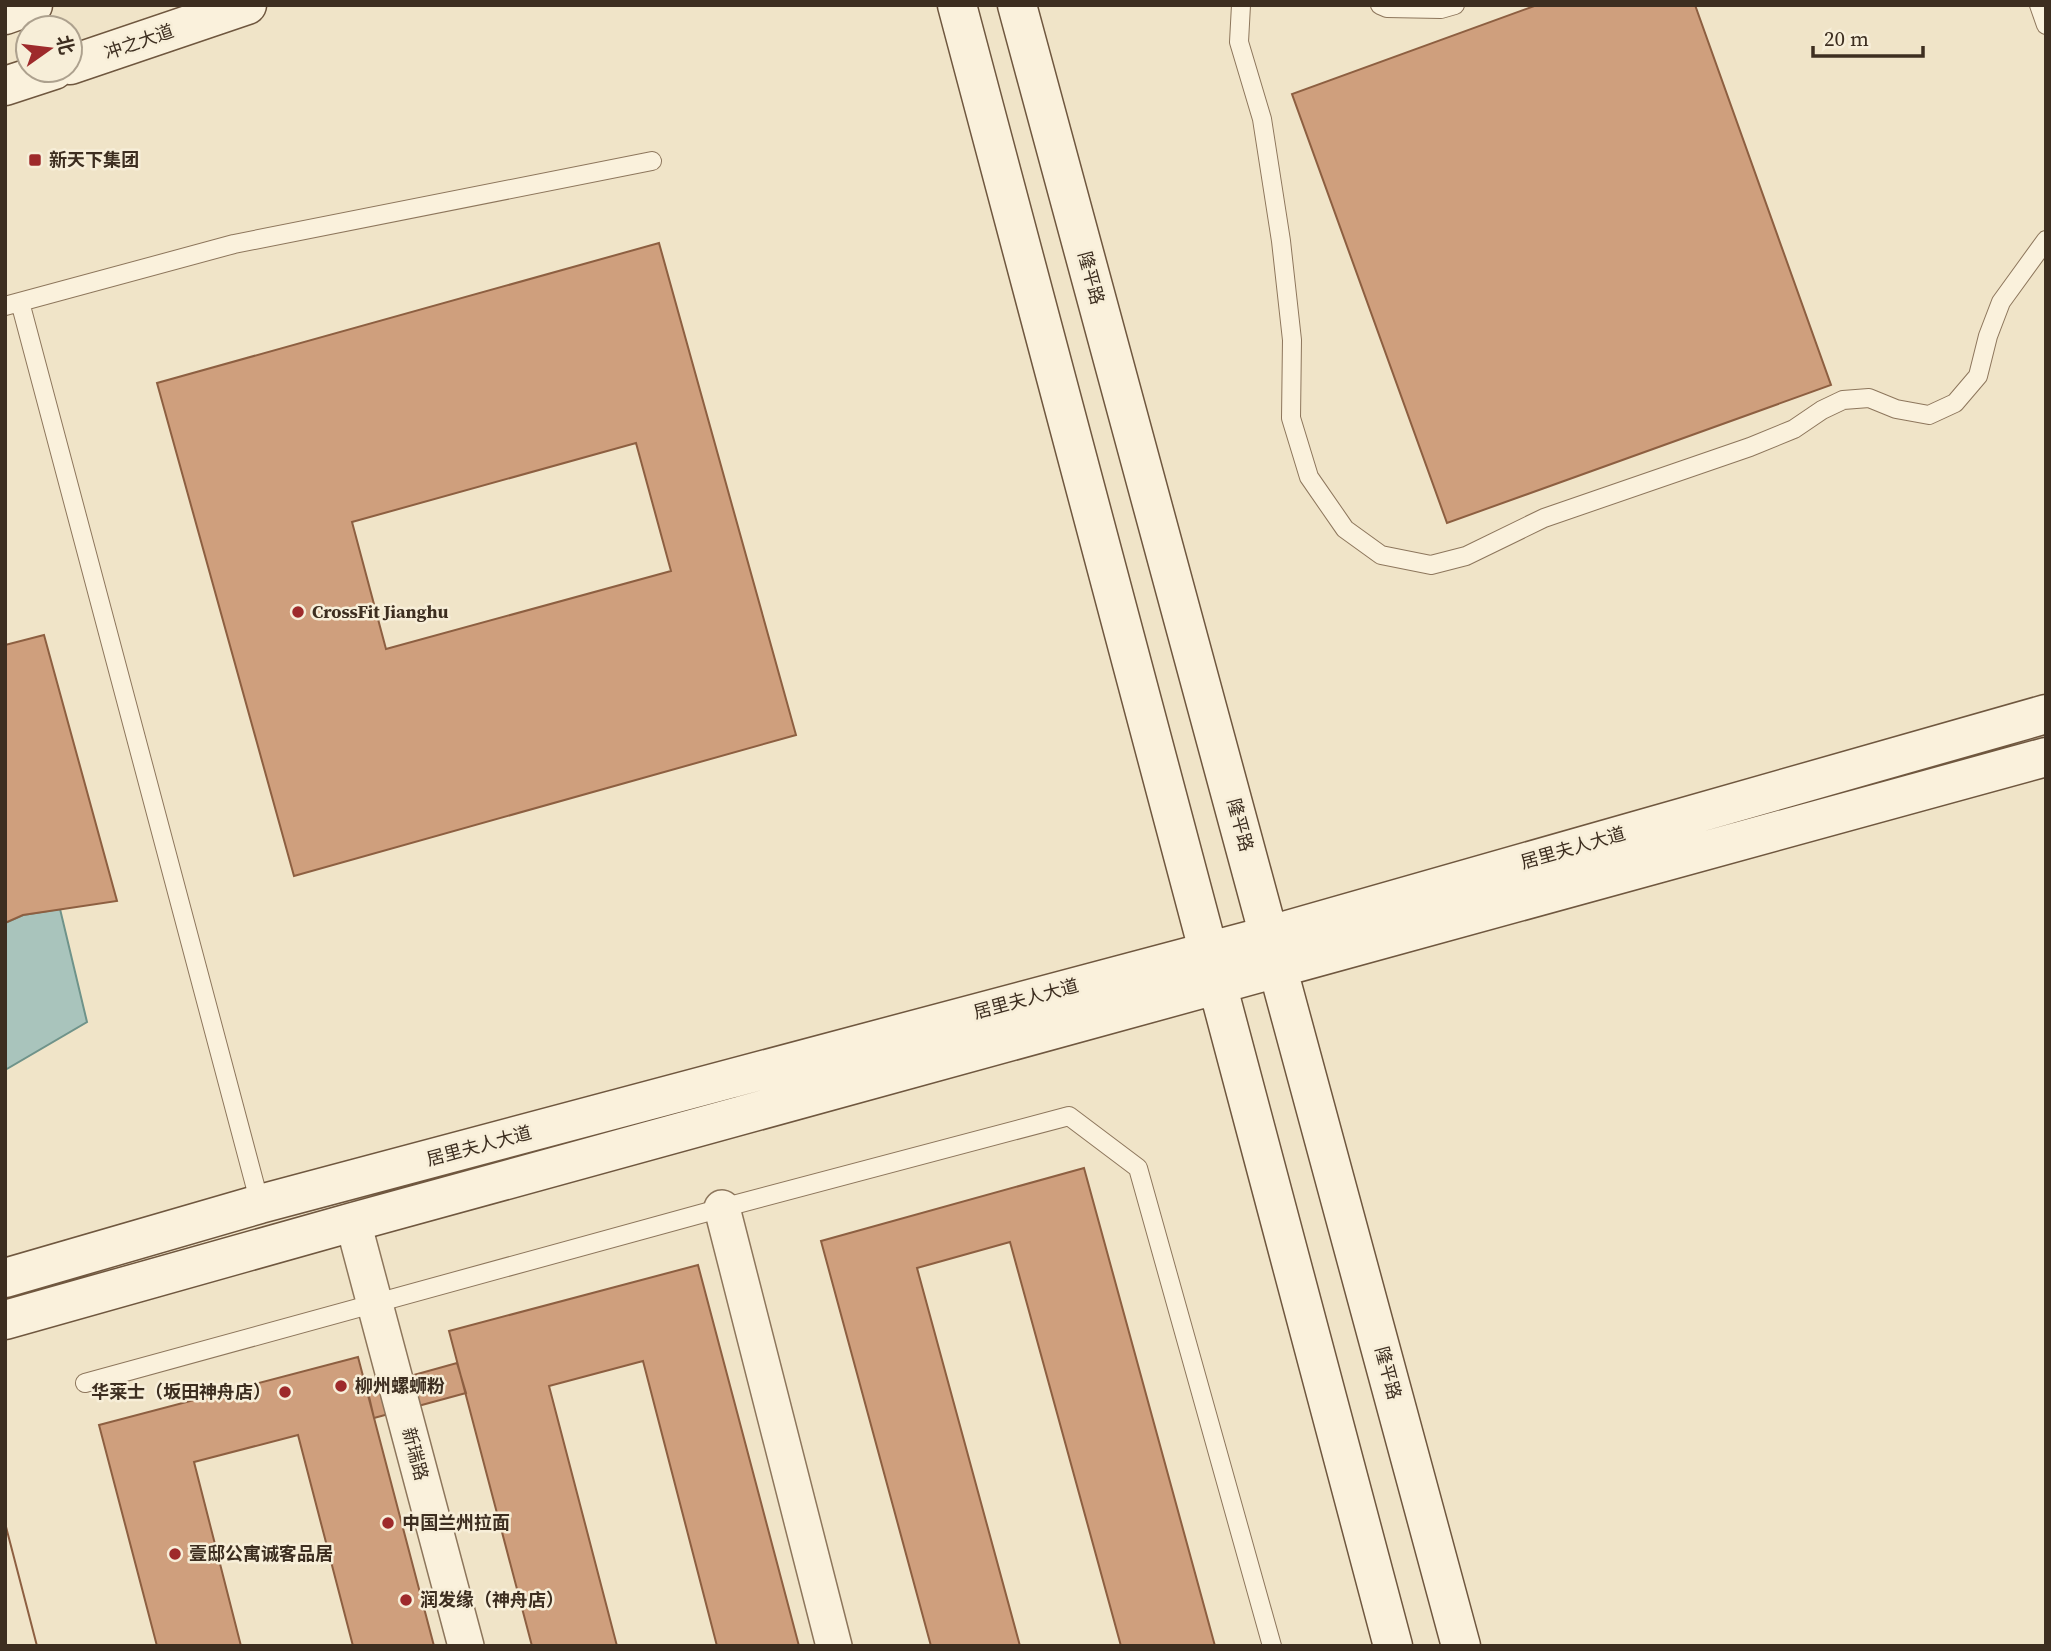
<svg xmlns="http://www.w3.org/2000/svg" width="2051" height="1651" font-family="'Source Serif 4','Noto Sans SC',serif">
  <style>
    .water { fill: #a9c4bc; stroke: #6f938a; stroke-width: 2 }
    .building { fill: #cf9f7d; stroke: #8d5f41; stroke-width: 2; fill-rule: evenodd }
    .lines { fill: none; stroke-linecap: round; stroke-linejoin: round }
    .lane-casing { stroke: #8d765c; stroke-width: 20 }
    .street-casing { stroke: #8d765c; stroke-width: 38 }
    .secondary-casing { stroke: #6f573f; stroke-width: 41 }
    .lane { stroke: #faf1dc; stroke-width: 18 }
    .street { stroke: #faf1dc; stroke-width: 35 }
    .secondary { stroke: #faf1dc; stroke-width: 38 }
    .poi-dot { fill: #9e2a2b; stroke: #f7eed8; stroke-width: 2.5 }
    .labels { text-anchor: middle; stroke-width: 5; stroke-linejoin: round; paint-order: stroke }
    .street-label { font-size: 18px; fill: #3d2e20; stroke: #f7eed8 }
    .poi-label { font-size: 18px; font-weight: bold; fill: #3d2e20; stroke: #f7eed8; text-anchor: start }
  </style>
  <rect width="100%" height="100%" fill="#f0e4c8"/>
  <path class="water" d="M60 909 87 1022 5 1070V923L23 915Z"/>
  <path class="building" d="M1537 5H1695L1831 385 1447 523 1292 94Z
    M659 243 796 735 294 876 157 383ZM636 443 671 571 386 649 352 522Z
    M44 635 117 901 23 915 5 923V645Z
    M1084 1168 1215 1646H1121L1010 1242 917 1268 1020 1646H931L821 1241Z
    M698 1265 799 1646H717L643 1361 549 1386 617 1646H532L449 1331Z
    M358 1357 434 1646H353L298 1435 194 1462 241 1646H157L99 1425Z
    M457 1363 466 1393 374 1418 367 1388Z
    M5 1523 37 1646H5Z
    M5 1523 37 1646H5Z"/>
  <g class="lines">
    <g class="lane-casing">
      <path id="lane" d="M1241 5 1239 42 1262 119 1281 241 1292 340 1291 418 1309 477 1345 529 1381 555 1431 565 1466 556 1544 518 1750 447 1794 429 1822 410 1843 400 1869 398 1896 409 1929 415 1955 403 1978 376 1988 336 2001 302 2046 240
        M1380 5 1387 8 1441 9 1455 5
        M2039 5 2046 25
        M20 302 260 1204
        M5 306 234 244 652 161
        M85 1383 722 1208 1069 1116 1138 1168 1272 1646"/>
    </g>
    <g class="street-casing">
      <path id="street" d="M722 1208 834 1646
        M353 1222 466 1646"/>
    </g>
    <g class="secondary-casing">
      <path id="secondary" d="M957 5 1393 1646
        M1017 5 1461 1646
        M5 15 33 5
        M70 65 247 5
        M5 86 54 70
        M5 1278 260 1204 1270 935 2046 714
        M5 1320 353 1222 2046 757"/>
    </g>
    <use href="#lane" class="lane"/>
    <use href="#street" class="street"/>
    <use href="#secondary" class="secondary"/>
  </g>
  <g class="poi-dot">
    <rect x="28" y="153" width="14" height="14" rx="3.5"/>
    <circle cx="298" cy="612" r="7"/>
    <circle cx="341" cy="1386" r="7"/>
    <circle cx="285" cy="1392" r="7"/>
    <circle cx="388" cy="1523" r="7"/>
    <circle cx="175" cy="1554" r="7"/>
    <circle cx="406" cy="1600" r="7"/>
  </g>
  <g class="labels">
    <g class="street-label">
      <text transform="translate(139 42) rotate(-19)" y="6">冲之大道</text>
      <text transform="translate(1091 278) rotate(75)" y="6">隆平路</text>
      <text transform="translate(1240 825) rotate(75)" y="6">隆平路</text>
      <text transform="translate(1573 848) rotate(-16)" y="6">居里夫人大道</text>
      <text transform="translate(1026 999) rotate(-15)" y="6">居里夫人大道</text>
      <text transform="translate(479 1146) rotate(-15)" y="6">居里夫人大道</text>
      <text transform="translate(1388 1373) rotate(75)" y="6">隆平路</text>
      <text transform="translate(415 1454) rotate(75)" y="6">新瑞路</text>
    </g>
    <g class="poi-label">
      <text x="49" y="166">新天下集团</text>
      <text x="312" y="618">CrossFit Jianghu</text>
      <text x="355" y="1392">柳州螺蛳粉</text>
      <text x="271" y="1398" text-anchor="end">华莱士（坂田神舟店）</text>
      <text x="402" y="1529">中国兰州拉面</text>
      <text x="189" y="1560">壹邸公寓诚客品居</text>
      <text x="420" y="1606">润发缘（神舟店）</text>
    </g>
  </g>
  <rect width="2051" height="1651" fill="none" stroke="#3d2e20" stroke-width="14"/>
  <g transform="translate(49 49) rotate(76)"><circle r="33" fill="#f7eed8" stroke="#ada18e" stroke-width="2"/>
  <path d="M0-5L12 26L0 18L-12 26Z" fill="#9e2a2b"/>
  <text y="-10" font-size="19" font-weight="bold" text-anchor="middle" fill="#3d2e20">北</text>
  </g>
  <path d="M1813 46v10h110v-10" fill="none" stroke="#3d2e20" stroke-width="3.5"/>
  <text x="1824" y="46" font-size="21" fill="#3d2e20" stroke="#f7eed8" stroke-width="5" paint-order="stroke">20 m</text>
</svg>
